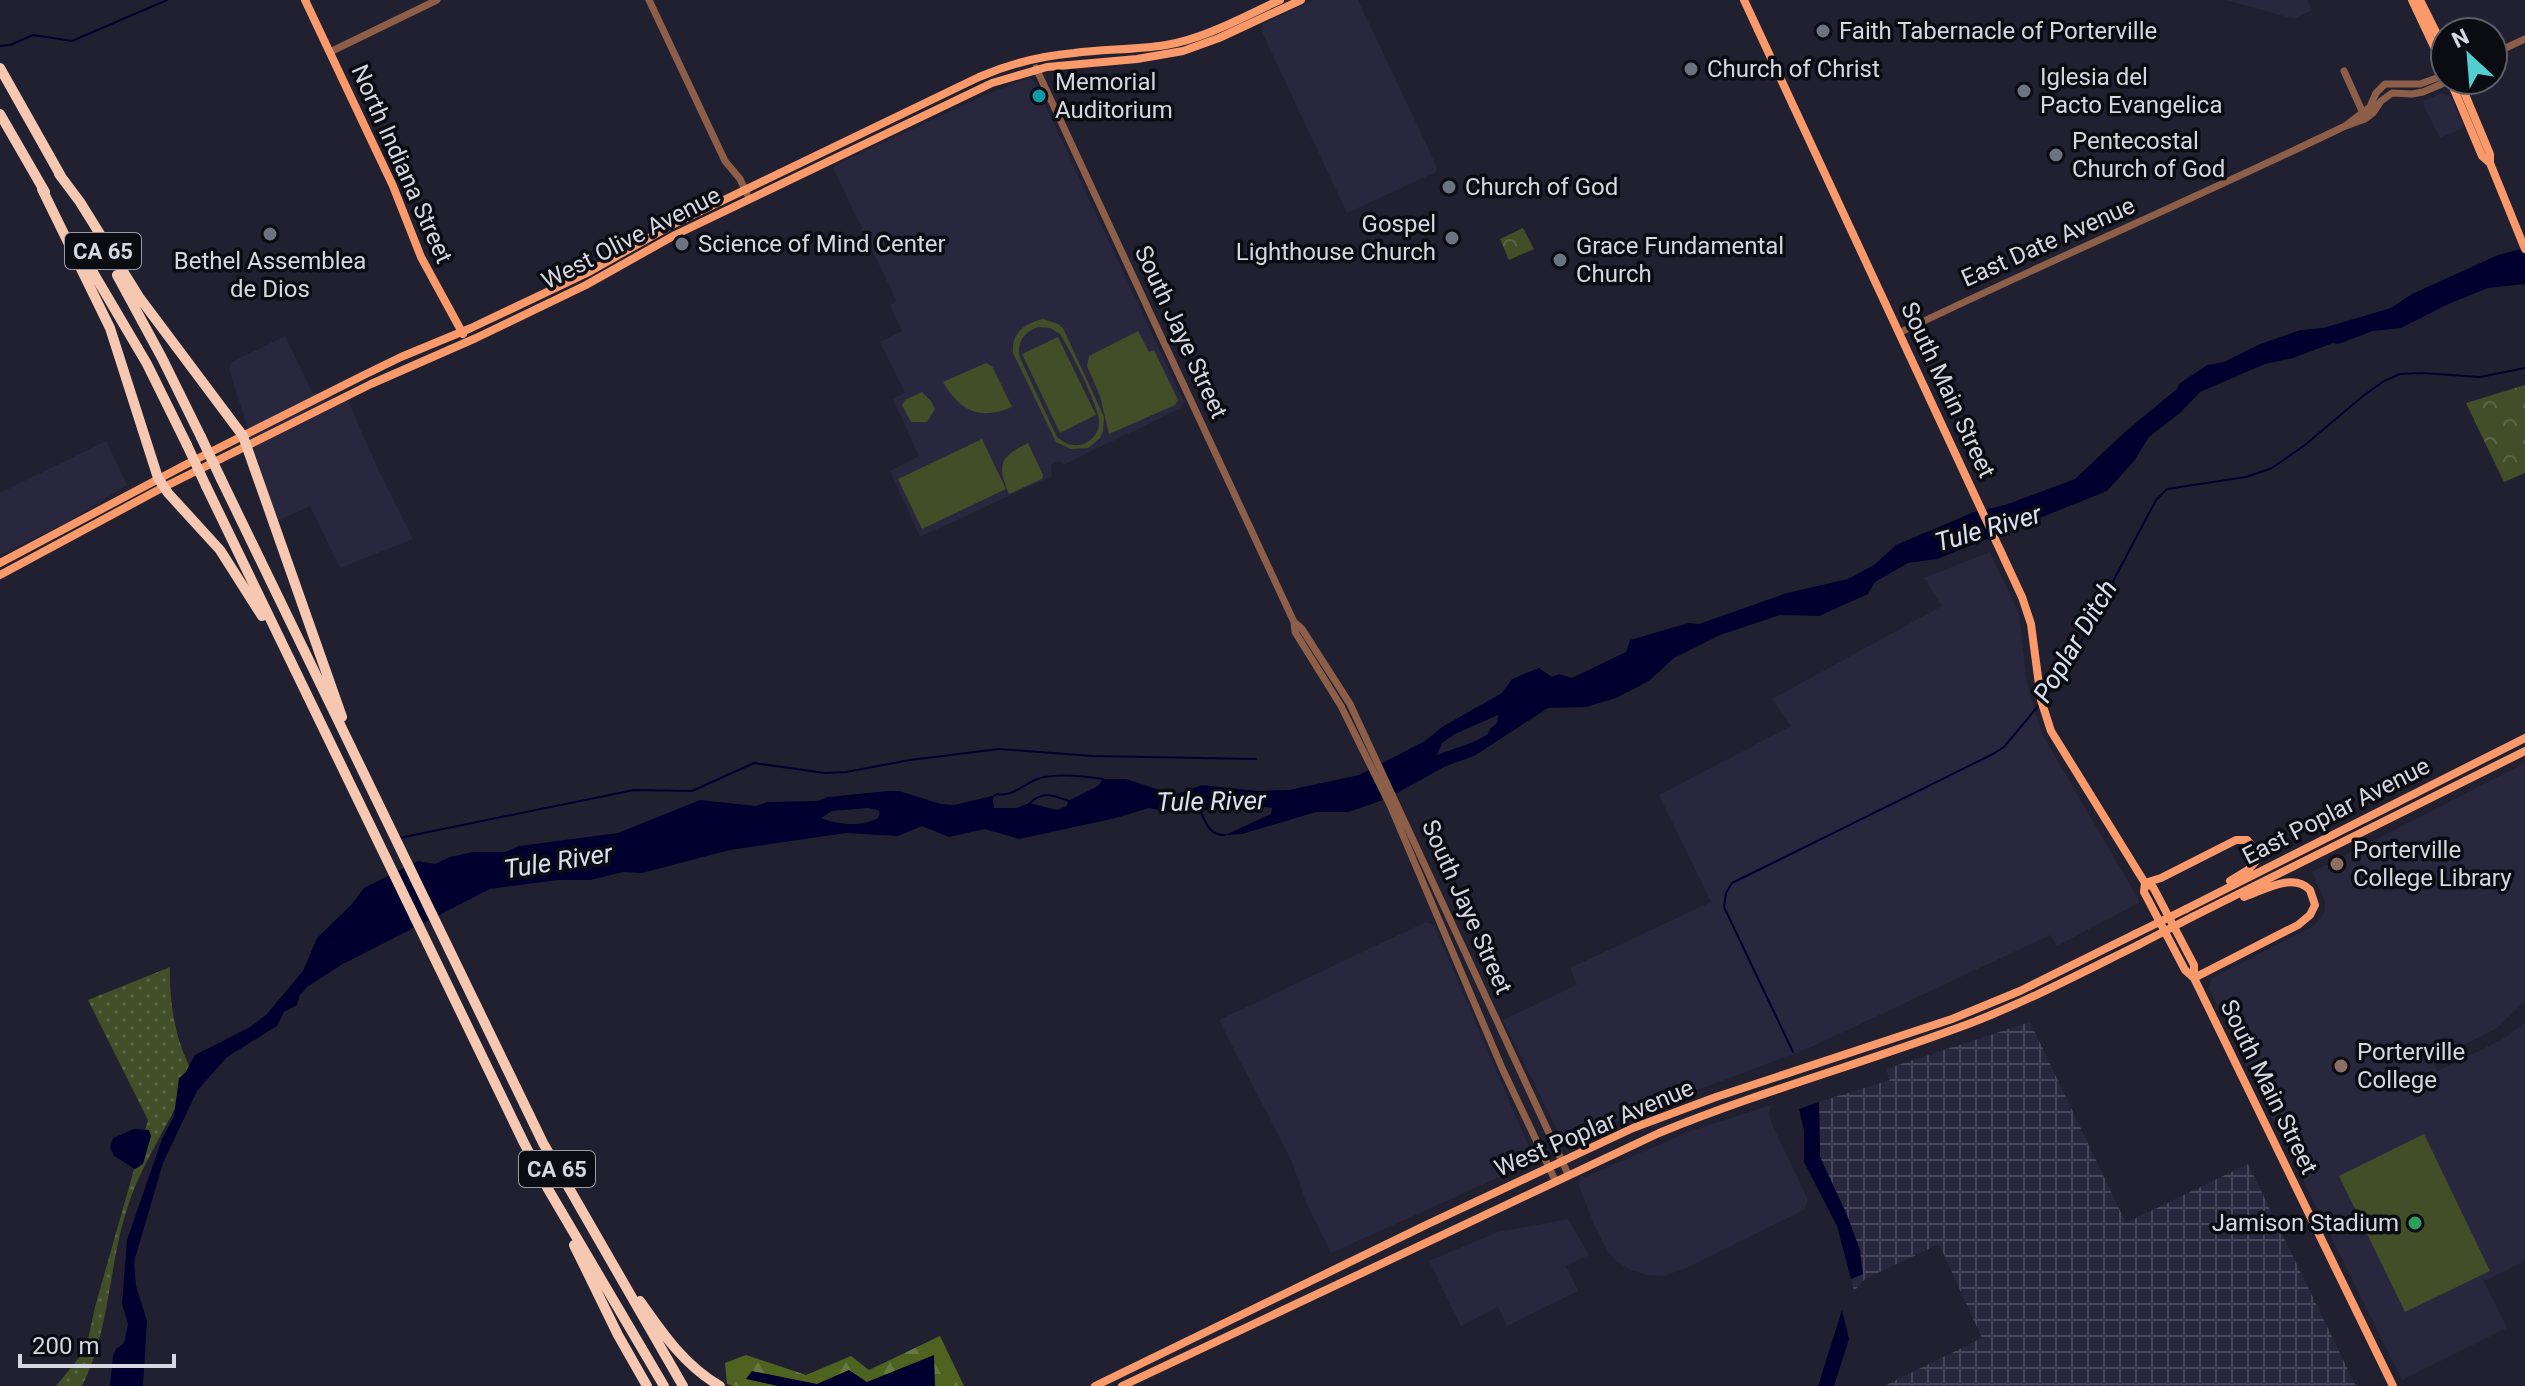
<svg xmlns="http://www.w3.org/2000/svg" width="2525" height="1386" font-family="Roboto,sans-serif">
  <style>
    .built { fill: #29273e }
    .industrial { fill: url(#industrial-grid) }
    .grass { fill: url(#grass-dots) }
    .forest { fill: url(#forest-firs) }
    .park { fill: url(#park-crowns) }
    .pitch { fill: #414e27; fill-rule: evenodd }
    .water { fill: #00002e; fill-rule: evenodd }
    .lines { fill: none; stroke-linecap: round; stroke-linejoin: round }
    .stream { stroke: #00002e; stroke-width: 2 }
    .minor { stroke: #8e5f48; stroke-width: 7 }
    .major { stroke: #fa9a6a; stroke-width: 8 }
    .highway { stroke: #f7c8b1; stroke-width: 10 }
    .major-bridge { stroke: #fa9a6a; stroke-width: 8 }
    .highway-bridge { stroke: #f7c8b1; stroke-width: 10 }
    .worship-dot { fill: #6b7280; stroke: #0b0b12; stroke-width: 3 }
    .culture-dot { fill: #0f9aa8; stroke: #0b0b12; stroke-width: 3 }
    .education-dot { fill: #8d6e63; stroke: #0b0b12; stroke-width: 3 }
    .leisure-dot { fill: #2e9e5b; stroke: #0b0b12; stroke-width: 3 }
    .labels { text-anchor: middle; stroke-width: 7; stroke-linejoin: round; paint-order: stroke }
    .shield { fill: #0b0b12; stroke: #9a9aa4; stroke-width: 2 }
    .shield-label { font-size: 22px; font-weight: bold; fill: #d7d7e2 }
    .poi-label { font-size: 24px; fill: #d7d7e2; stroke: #0b0b12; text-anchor: start }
    .street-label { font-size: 24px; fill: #d7d7e2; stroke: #0b0b12 }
    .water-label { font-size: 26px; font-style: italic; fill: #d9e2f3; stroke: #0b0b12 }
  </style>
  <defs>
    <pattern id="industrial-grid" width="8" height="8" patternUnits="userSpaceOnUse" patternTransform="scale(2)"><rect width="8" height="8" fill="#29273e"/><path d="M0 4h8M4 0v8" fill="none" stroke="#47465a"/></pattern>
    <pattern id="grass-dots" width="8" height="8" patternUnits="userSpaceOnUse" patternTransform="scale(2)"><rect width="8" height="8" fill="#414e27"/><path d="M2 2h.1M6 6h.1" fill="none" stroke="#5c6746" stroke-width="1.8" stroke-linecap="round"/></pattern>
    <pattern id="forest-firs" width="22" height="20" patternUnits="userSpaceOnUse" patternTransform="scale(2)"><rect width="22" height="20" fill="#4f6320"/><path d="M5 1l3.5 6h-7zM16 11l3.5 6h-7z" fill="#687940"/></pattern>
    <pattern id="park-crowns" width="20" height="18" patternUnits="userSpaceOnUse" patternTransform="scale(2)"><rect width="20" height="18" fill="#414e27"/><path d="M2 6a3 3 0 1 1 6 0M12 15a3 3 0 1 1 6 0" fill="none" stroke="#5c6746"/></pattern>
  </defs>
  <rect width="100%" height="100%" fill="#212031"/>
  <path class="built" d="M1313 0H1358L1437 167 1436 172 1347 213 1261 30 1263 24Z
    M2226 0H2308L2312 10 2294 19Z
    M1029 78 1033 79 1184 402 1181 408 1065 464 1059 461 1051 465 1052 476 920 537 890 471 919 456 893 399 905 393 880 342 902 331 890 305 897 302 834 170 835 165 983 96Z
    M2442 93 2451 97 2464 127 2440 138 2422 102Z
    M285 336 312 392 348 401 378 469 413 539 340 568 310 506 277 521 229 369 232 362Z
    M106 441 127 485 66 523 0 555V493Z
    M1990 552 2019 614 2027 683 2042 734 2140 902 2057 946 2050 935 1811 1047 1631 1115 1571 1142 1562 1140 1503 1020 1577 985 1570 968 1711 902 1659 795 1791 726 1772 699 1942 606 1924 578Z
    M2525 763V1001L2497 1028 2432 1061 2438 1071 2503 1039 2525 1023V1261L2484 1281 2507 1328 2402 1380 2287 1148 2288 1143 2283 1133 2278 1131 2209 988 2212 978 2314 926 2325 912V901L2312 872Z
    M1426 922 1434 925 1531 1152 1526 1165 1331 1253 1306 1202 1292 1162 1219 1020Z
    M1771 1105 1769 1113 1771 1122 1808 1200 1804 1210 1686 1268 1664 1276 1647 1275 1631 1270 1616 1261 1608 1252 1593 1222 1579 1186 1581 1176 1585 1177 1691 1131Z
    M1568 1219 1589 1255 1566 1266 1578 1291 1507 1326 1498 1307 1461 1326 1429 1261 1498 1232Z"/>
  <path class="industrial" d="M2030 1022 2126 1223 2248 1164 2356 1386H1884L1982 1338 1939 1244 1865 1279 1854 1291 1851 1279 1863 1274 1847 1215 1820 1157 1819 1102 1890 1080 1886 1069Z"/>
  <path class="grass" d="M170 967C169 1000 175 1042 192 1070 175 1117 145 1156 129 1203 108 1263 111 1329 82 1386H56L86 1349 95 1307 148 1120 88 1000Z"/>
  <path class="forest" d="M940 1336 964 1386H733L727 1384 725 1363 746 1355 806 1375 851 1356 869 1370Z"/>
  <path class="park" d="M1523 228 1534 249 1509 260 1500 239Z
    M2525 385V473L2504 482 2466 403Z"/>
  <path class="pitch" d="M1043 319 1058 324 1063 328 1104 417 1103 431 1100 438 1088 448 1071 449 1056 442 1013 353C1011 333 1025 323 1043 319ZM1038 327 1050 328 1060 334C1069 348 1100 408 1099 422 1099 431 1094 439 1086 443 1075 448 1065 444 1057 437L1020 358C1016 343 1024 332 1038 327Z
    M1138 331 1149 352 1154 350 1178 400 1175 405 1109 434 1100 396 1087 366 1089 356Z
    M1058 337 1096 415 1060 433 1022 354Z
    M986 363 992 366 1012 407C980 421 960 411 943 382Z
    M922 392 931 401 935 409 927 422H911L902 405 905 400Z
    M982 439 1006 489 922 529 898 479Z
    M1028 443 1043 475 1042 479 1009 494C997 465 999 457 1028 443Z
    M2424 1134 2490 1271 2405 1312 2339 1176Z"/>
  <path class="water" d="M2525 248V284L2488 288 2446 305 2401 328 2373 331 2338 344 2333 343 2293 358 2265 364 2200 392 2181 412 2149 437 2134 461 2107 491 1937 559 1908 563 1875 582 1868 594 1819 616 1780 615 1720 635 1674 658 1649 681 1616 698 1586 707 1548 708 1474 756 1446 766 1386 799 1349 812H1316L1242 834 1225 835 1271 814 1272 808 1249 804 1179 814 1149 808 1116 818 1019 839 985 829 949 837 922 826 898 836 846 833 730 850 642 873 623 872 591 880H558L490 889 341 965 307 987 300 995 297 1005 284 1012 277 1026 227 1057 197 1091 163 1163 134 1262 136 1286 147 1321 143 1386H110L113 1356 116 1349 124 1343 128 1324 122 1304 127 1240 162 1139 174 1116 179 1078 185 1073 195 1055 250 1027 266 1015 303 971 317 938 351 905 364 888 418 861 435 864 450 857 473 852H505L519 846 618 833 700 800 756 806 767 802 817 801 828 797 888 791H899L941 804 954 805 992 796 994 808H1017L1029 803 1057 810 1067 806 1068 801 1098 786 1103 779H1126L1175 795 1202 785 1258 791 1289 790 1359 775 1425 741 1442 727 1502 693 1512 679 1539 668 1552 677 1559 674 1572 678 1626 652 1630 640 1689 623 1699 624 1787 593 1848 579 1874 565 1896 545 1974 512 2005 505 2075 479 2127 430 2177 389 2179 384 2207 365 2224 362 2260 344 2301 330 2323 328 2391 308 2412 294 2498 255ZM1498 715 1497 723 1490 729 1488 734C1473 744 1454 748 1437 755L1442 743 1455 734ZM868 808 878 810 880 813 878 818C862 827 838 825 821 818L832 811Z
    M1819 1102 1820 1157 1847 1215 1860 1250 1863 1274 1851 1279 1837 1226 1804 1162V1131L1799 1109Z
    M134 1129 149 1130 151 1136 143 1164 135 1169 114 1156 110 1148 113 1138Z
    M1842 1310 1849 1339 1834 1386H1818Z
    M934 1355 935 1386H778L746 1379 752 1371 817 1384 849 1370 867 1382Z"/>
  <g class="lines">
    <path class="stream" d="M0 46 10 45 33 35 72 41 167 0
      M2044 701 2081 642 2156 500 2167 489 2246 477 2272 468 2305 445 2363 396 2384 381 2400 374 2422 373 2480 377 2525 368
      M991 798 997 794C1015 798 1027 779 1045 777 1062 774 1087 776 1103 779L1104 782
      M1029 804C1042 791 1052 795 1069 801
      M1199 808C1205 821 1209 836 1225 835
      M399 838 634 790 692 791 754 763 825 773 846 772 910 760 999 749 1092 756 1256 759
      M1793 1052 1724 907 1726 893 1732 883 1993 754 2004 747 2039 705"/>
    <path class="minor" d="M649 0 725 161 740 179 747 194
      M330 52 437 0
      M2493 54 2525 39
      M1036 68 1294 622 1295 632 1341 706 1390 805 1502 1068 1555 1180
      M2344 71 2363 113
      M2345 126 2370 107 2376 93 2385 84H2420L2445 75
      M1899 333C2046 262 2196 198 2343 127L2365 119 2373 113 2381 101 2392 93 2412 94 2423 92 2451 80
      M1294 622 1302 629 1350 704 1568 1174"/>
    <path class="major" d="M305 0 393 186 421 257 463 334
      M1744 0 2022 597 2031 624 2041 700 2051 731 2145 883 2153 887 2194 965V978
      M2412 0 2445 70
      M2420 0 2445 50
      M2450 80 2482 156 2490 163
      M2459 80 2490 154V163L2525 249
      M0 563 183 466 364 375 401 357 471 328 587 273 670 226 979 77C1009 64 1040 56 1074 53 1104 49 1135 50 1166 45 1206 38 1243 17 1280 0
      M0 575 158 490 371 384 476 338 586 285 675 235 992 83 1047 67 1137 59 1183 51 1219 38 1301 0
      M2145 883 2144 892 2185 970 2194 978 2393 1386
      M2145 883 2161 878 2236 840H2247L2255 849 2256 861 2248 870 2230 881
      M2186 909 2525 738
      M2192 917 2525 751
      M2194 978 2298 925 2310 915 2315 905 2310 890C2293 872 2264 890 2244 897
      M1095 1386 1428 1224 1633 1128 1716 1097 1952 1019 2020 991 2135 934
      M1122 1386 1659 1133C1761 1091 1868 1062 1971 1023 2028 1001 2083 972 2138 945"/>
    <path class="highway" d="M0 68 62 178
      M0 114 45 192
      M59 174 80 202 139 297 243 436 342 717
      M42 189 110 328 158 478 168 493 220 550 262 616
      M74 240 147 364 187 445
      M117 275 162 358 201 437
      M221 479 543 1143 683 1386
      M206 486 524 1143 548 1189 664 1386
      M574 1245 618 1335 647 1386
      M640 1301C663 1334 685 1366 720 1386"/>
    <path class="major-bridge" d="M2135 934 2186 909
      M2138 945 2192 917"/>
    <path class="highway-bridge" d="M201 437 221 479
      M187 445 206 486"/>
  </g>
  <g class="worship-dot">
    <circle cx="1823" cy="31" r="8"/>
    <circle cx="1691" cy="69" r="8"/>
    <circle cx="2024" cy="91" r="8"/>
    <circle cx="2056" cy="155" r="8"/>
    <circle cx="1449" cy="187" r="8"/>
    <circle cx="270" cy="234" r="8"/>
    <circle cx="1452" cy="238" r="8"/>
    <circle cx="682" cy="244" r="8"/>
    <circle cx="1560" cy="260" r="8"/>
  </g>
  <circle class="culture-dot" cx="1039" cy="96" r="8"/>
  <g class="education-dot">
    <circle cx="2337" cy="864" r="8"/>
    <circle cx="2341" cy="1066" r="8"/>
  </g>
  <circle class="leisure-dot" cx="2415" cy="1223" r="8"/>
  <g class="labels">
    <g class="shield">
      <rect x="65" y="233" width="76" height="36" rx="6"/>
      <rect x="519" y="1151" width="76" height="36" rx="6"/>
    </g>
    <g class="shield-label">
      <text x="103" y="259">CA 65</text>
      <text x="557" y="1177">CA 65</text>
    </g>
    <g class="poi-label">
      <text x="1839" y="39">Faith Tabernacle of Porterville</text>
      <text x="1707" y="77">Church of Christ</text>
      <text x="2040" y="85">Iglesia del<tspan x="2040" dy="28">Pacto Evangelica</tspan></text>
      <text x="1055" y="90">Memorial<tspan x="1055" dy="28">Auditorium</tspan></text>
      <text x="2072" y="149">Pentecostal<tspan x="2072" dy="28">Church of God</tspan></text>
      <text x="1465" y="195">Church of God</text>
      <text x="1436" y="232" text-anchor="end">Gospel<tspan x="1436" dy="28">Lighthouse Church</tspan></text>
      <text x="698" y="252">Science of Mind Center</text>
      <text x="1576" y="254">Grace Fundamental<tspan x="1576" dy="28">Church</tspan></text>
      <text x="270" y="269" text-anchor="middle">Bethel Assemblea<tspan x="270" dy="28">de Dios</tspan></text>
      <text x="2353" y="858">Porterville<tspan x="2353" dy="28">College Library</tspan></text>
      <text x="2357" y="1060">Porterville<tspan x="2357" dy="28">College</tspan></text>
      <text x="2399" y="1231" text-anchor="end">Jamison Stadium</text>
    </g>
    <g class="street-label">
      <text transform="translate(402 164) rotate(66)" y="8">North Indiana Street</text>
      <text transform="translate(631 238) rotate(-27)" y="8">West Olive Avenue</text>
      <text transform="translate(2048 242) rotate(-24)" y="8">East Date Avenue</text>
      <text transform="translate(1181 332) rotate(65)" y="8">South Jaye Street</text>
      <text transform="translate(1948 390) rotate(65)" y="8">South Main Street</text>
      <text transform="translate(2336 811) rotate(-27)" y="8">East Poplar Avenue</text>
      <text transform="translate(1467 907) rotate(66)" y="8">South Jaye Street</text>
      <text transform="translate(2269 1087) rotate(64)" y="8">South Main Street</text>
      <text transform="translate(1594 1128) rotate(-23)" y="8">West Poplar Avenue</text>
    </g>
    <g class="water-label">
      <text transform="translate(1988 528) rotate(-16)" y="9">Tule River</text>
      <text transform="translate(2075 641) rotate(-59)" y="9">Poplar Ditch</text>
      <text transform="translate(1211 801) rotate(-1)" y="9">Tule River</text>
      <text transform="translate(558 861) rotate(-9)" y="9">Tule River</text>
    </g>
  </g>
  <g transform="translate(2469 56) rotate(334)"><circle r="38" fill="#0b0b12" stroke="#5d5d65" stroke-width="2"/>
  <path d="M0-6L14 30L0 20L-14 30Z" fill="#52cdd0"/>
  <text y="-12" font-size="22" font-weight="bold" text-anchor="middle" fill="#d7d7e2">N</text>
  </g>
  <path d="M20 1354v12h154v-12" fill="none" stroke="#d7d7e2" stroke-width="4"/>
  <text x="32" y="1354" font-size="24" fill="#d7d7e2" stroke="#0b0b12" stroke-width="6" paint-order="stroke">200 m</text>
</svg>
